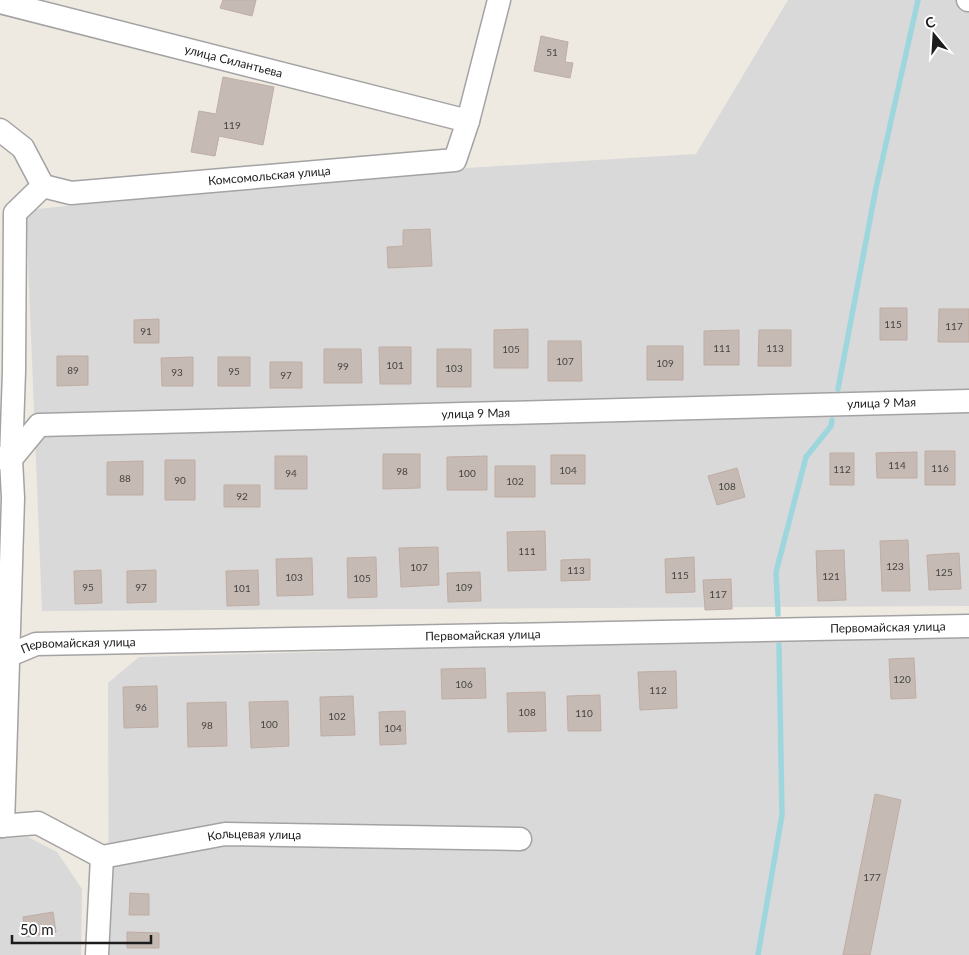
<svg xmlns="http://www.w3.org/2000/svg" width="969" height="955" font-family="Lato,sans-serif">
  <style>
    .residential { fill: #dad9d9 }
    .lines { fill: none; stroke-linecap: round; stroke-linejoin: round }
    .stream { stroke: #9ed6de; stroke-width: 5.5 }
    .building { fill: #c6bab4; stroke: #c0ada3 }
    .minor-casing { stroke: #a3a3a3; stroke-width: 25 }
    .minor { stroke: #fff; stroke-width: 22 }
    .labels { text-anchor: middle; stroke-width: 4; stroke-linejoin: round; paint-order: stroke }
    .number-label { font-size: 10px; fill: #464442 }
    .street-label { font-size: 12px; fill: #1c1c1c; stroke: #fff }
  </style>
  <rect width="100%" height="100%" fill="#eee9e1"/>
  <path class="residential" d="M788 0H969V606L42 611 26 210 450 169 696 154Z
    M969 633V955H109L108 683 139 657Z
    M28 837 57 852 82 889 81 955H0V838Z"/>
  <g class="lines">
    <path class="stream" d="M838 389 876 188 918 0
      M778 614 776 572 806 457 831 426 832 420
      M758 955 782 815 779 645"/>
  </g>
  <path class="building" d="M223 0H256L252 16 220 8Z
    M541 36 568 42 565 62 573 63 570 78 534 71Z
    M223 77 274 87 263 145 219 136 215 156 191 152 199 111 216 114Z
    M430 229 432 266 388 268 387 247 403 246V230Z
    M880 308H907V340H880Z
    M939 309H969V342H938Z
    M159 319V343H134V320Z
    M528 329V368H494V330Z
    M739 330V365H704V331Z
    M759 330H791V366H758Z
    M548 341H581L582 381H548Z
    M647 346H683V380H647Z
    M379 347H411V384H380Z
    M324 349H361L362 383H324Z
    M437 349H471V387H437Z
    M57 356H88V385L57 386Z
    M193 357V386H162L161 358Z
    M218 357H250V386H218Z
    M270 362H302V388H270Z
    M925 451H955V485H925Z
    M917 452V478H877L876 453Z
    M830 453H854V485H830Z
    M383 454H420V488L383 489Z
    M551 455H585V484H551Z
    M275 456H307V489H275Z
    M487 456V490H447V457Z
    M165 460H195V500H165Z
    M143 461V495H107V462Z
    M495 466H535V497H495Z
    M737 468 745 497 717 505 708 476Z
    M224 485H260V507H224Z
    M545 531 546 570 508 571 507 532Z
    M908 540 910 591H882L880 541Z
    M438 547 439 585 401 587 399 548Z
    M844 550 846 600 818 601 816 551Z
    M959 553 961 589 929 590 927 555Z
    M376 557 377 597 348 598 347 558Z
    M694 557 695 592 666 593 665 559Z
    M312 558 313 595 277 596 276 559Z
    M590 559V580L561 581V560Z
    M101 570 102 603 75 604 74 571Z
    M156 570V602L127 603V571Z
    M258 570 259 605 227 606 226 571Z
    M480 572 481 601 448 602 447 573Z
    M731 579 732 609 705 610 703 580Z
    M914 658 916 698 891 699 889 659Z
    M485 668 486 698 442 699 441 669Z
    M676 671 677 708 640 710 638 672Z
    M157 686 158 727 124 728 123 687Z
    M545 692 546 731 508 732 507 693Z
    M600 695 601 731H568L567 696Z
    M353 696 355 735 321 736 320 697Z
    M288 701 289 746 251 748 249 702Z
    M226 702 227 746 188 747 187 703Z
    M405 711 406 744 380 745 379 712Z
    M875 794 901 800 870 955H843Z
    M130 893 149 894V915H129Z
    M53 912 56 932 26 937 23 917Z
    M127 932 159 933V948H127Z"/>
  <g class="lines">
    <g class="minor-casing">
      <g id="minor">
        <path d="M968 0H969"/>
        <path id="s1" d="M0 2 468 121"/>
        <path d="M0 130 23 148 43 186"/>
        <path id="s2" d="M43 186 71 193 455 160 468 121 499 0"/>
        <path id="s3" d="M0 458 11 459 39 425 969 401"/>
        <path id="s4" d="M0 659 36 644 969 626"/>
        <path id="s5" d="M0 826 38 823 102 857 225 834 520 839"/>
        <path d="M3 826 13 498 11 459 14 371 15 213 43 186"/>
        <path d="M97 955 102 857"/>
      </g>
    </g>
    <use href="#minor" class="minor"/>
  </g>
  <g class="labels">
    <g class="number-label">
      <text x="552" y="56">51</text>
      <text x="232" y="129">119</text>
      <text x="893" y="328">115</text>
      <text x="954" y="330">117</text>
      <text x="146" y="335">91</text>
      <text x="722" y="352">111</text>
      <text x="775" y="352">113</text>
      <text x="511" y="353">105</text>
      <text x="565" y="365">107</text>
      <text x="665" y="367">109</text>
      <text x="395" y="369">101</text>
      <text x="343" y="370">99</text>
      <text x="454" y="372">103</text>
      <text x="73" y="374">89</text>
      <text x="234" y="375">95</text>
      <text x="177" y="376">93</text>
      <text x="286" y="379">97</text>
      <text x="897" y="469">114</text>
      <text x="940" y="472">116</text>
      <text x="842" y="473">112</text>
      <text x="568" y="474">104</text>
      <text x="402" y="475">98</text>
      <text x="291" y="477">94</text>
      <text x="467" y="477">100</text>
      <text x="125" y="482">88</text>
      <text x="180" y="484">90</text>
      <text x="515" y="485">102</text>
      <text x="727" y="490">108</text>
      <text x="242" y="500">92</text>
      <text x="527" y="555">111</text>
      <text x="895" y="570">123</text>
      <text x="419" y="571">107</text>
      <text x="576" y="574">113</text>
      <text x="944" y="576">125</text>
      <text x="680" y="579">115</text>
      <text x="831" y="580">121</text>
      <text x="294" y="581">103</text>
      <text x="362" y="582">105</text>
      <text x="88" y="591">95</text>
      <text x="141" y="591">97</text>
      <text x="464" y="591">109</text>
      <text x="242" y="592">101</text>
      <text x="718" y="598">117</text>
      <text x="902" y="683">120</text>
      <text x="464" y="688">106</text>
      <text x="658" y="694">112</text>
      <text x="141" y="711">96</text>
      <text x="527" y="716">108</text>
      <text x="584" y="717">110</text>
      <text x="337" y="720">102</text>
      <text x="269" y="728">100</text>
      <text x="207" y="729">98</text>
      <text x="393" y="732">104</text>
      <text x="872" y="881">177</text>
    </g>
    <g class="street-label">
      <text dy="4" stroke="none"><textPath href="#s1" startOffset="241">улица Силантьева</textPath></text>
      <text dy="4" stroke="none"><textPath href="#s2" startOffset="228">Комсомольская улица</textPath></text>
      <text dy="4" stroke="none"><textPath href="#s3" startOffset="898">улица 9 Мая</textPath></text>
      <text dy="4" stroke="none"><textPath href="#s3" startOffset="492">улица 9 Мая</textPath></text>
      <text dy="4" stroke="none"><textPath href="#s4" startOffset="891">Первомайская улица</textPath></text>
      <text dy="4" stroke="none"><textPath href="#s4" startOffset="486">Первомайская улица</textPath></text>
      <text dy="4" stroke="none"><textPath href="#s4" startOffset="81">Первомайская улица</textPath></text>
      <text dy="4" stroke="none"><textPath href="#s5" startOffset="265">Кольцевая улица</textPath></text>
    </g>
  </g>
  <g transform="translate(934 35) rotate(342)" stroke="#ffffff" stroke-width="4" paint-order="stroke">
  <path d="M0-4L9 19L0 12L-9 19Z" fill="#1c1c1c"/>
  <text y="-8" font-size="14" font-weight="bold" text-anchor="middle" fill="#1c1c1c">С</text>
  </g>
  <path d="M12 935v8h139v-8" fill="none" stroke="#1c1c1c" stroke-width="2.5"/>
  <text x="20" y="935" font-size="15" fill="#1c1c1c" stroke="#ffffff" stroke-width="4" paint-order="stroke">50 m</text>
</svg>
